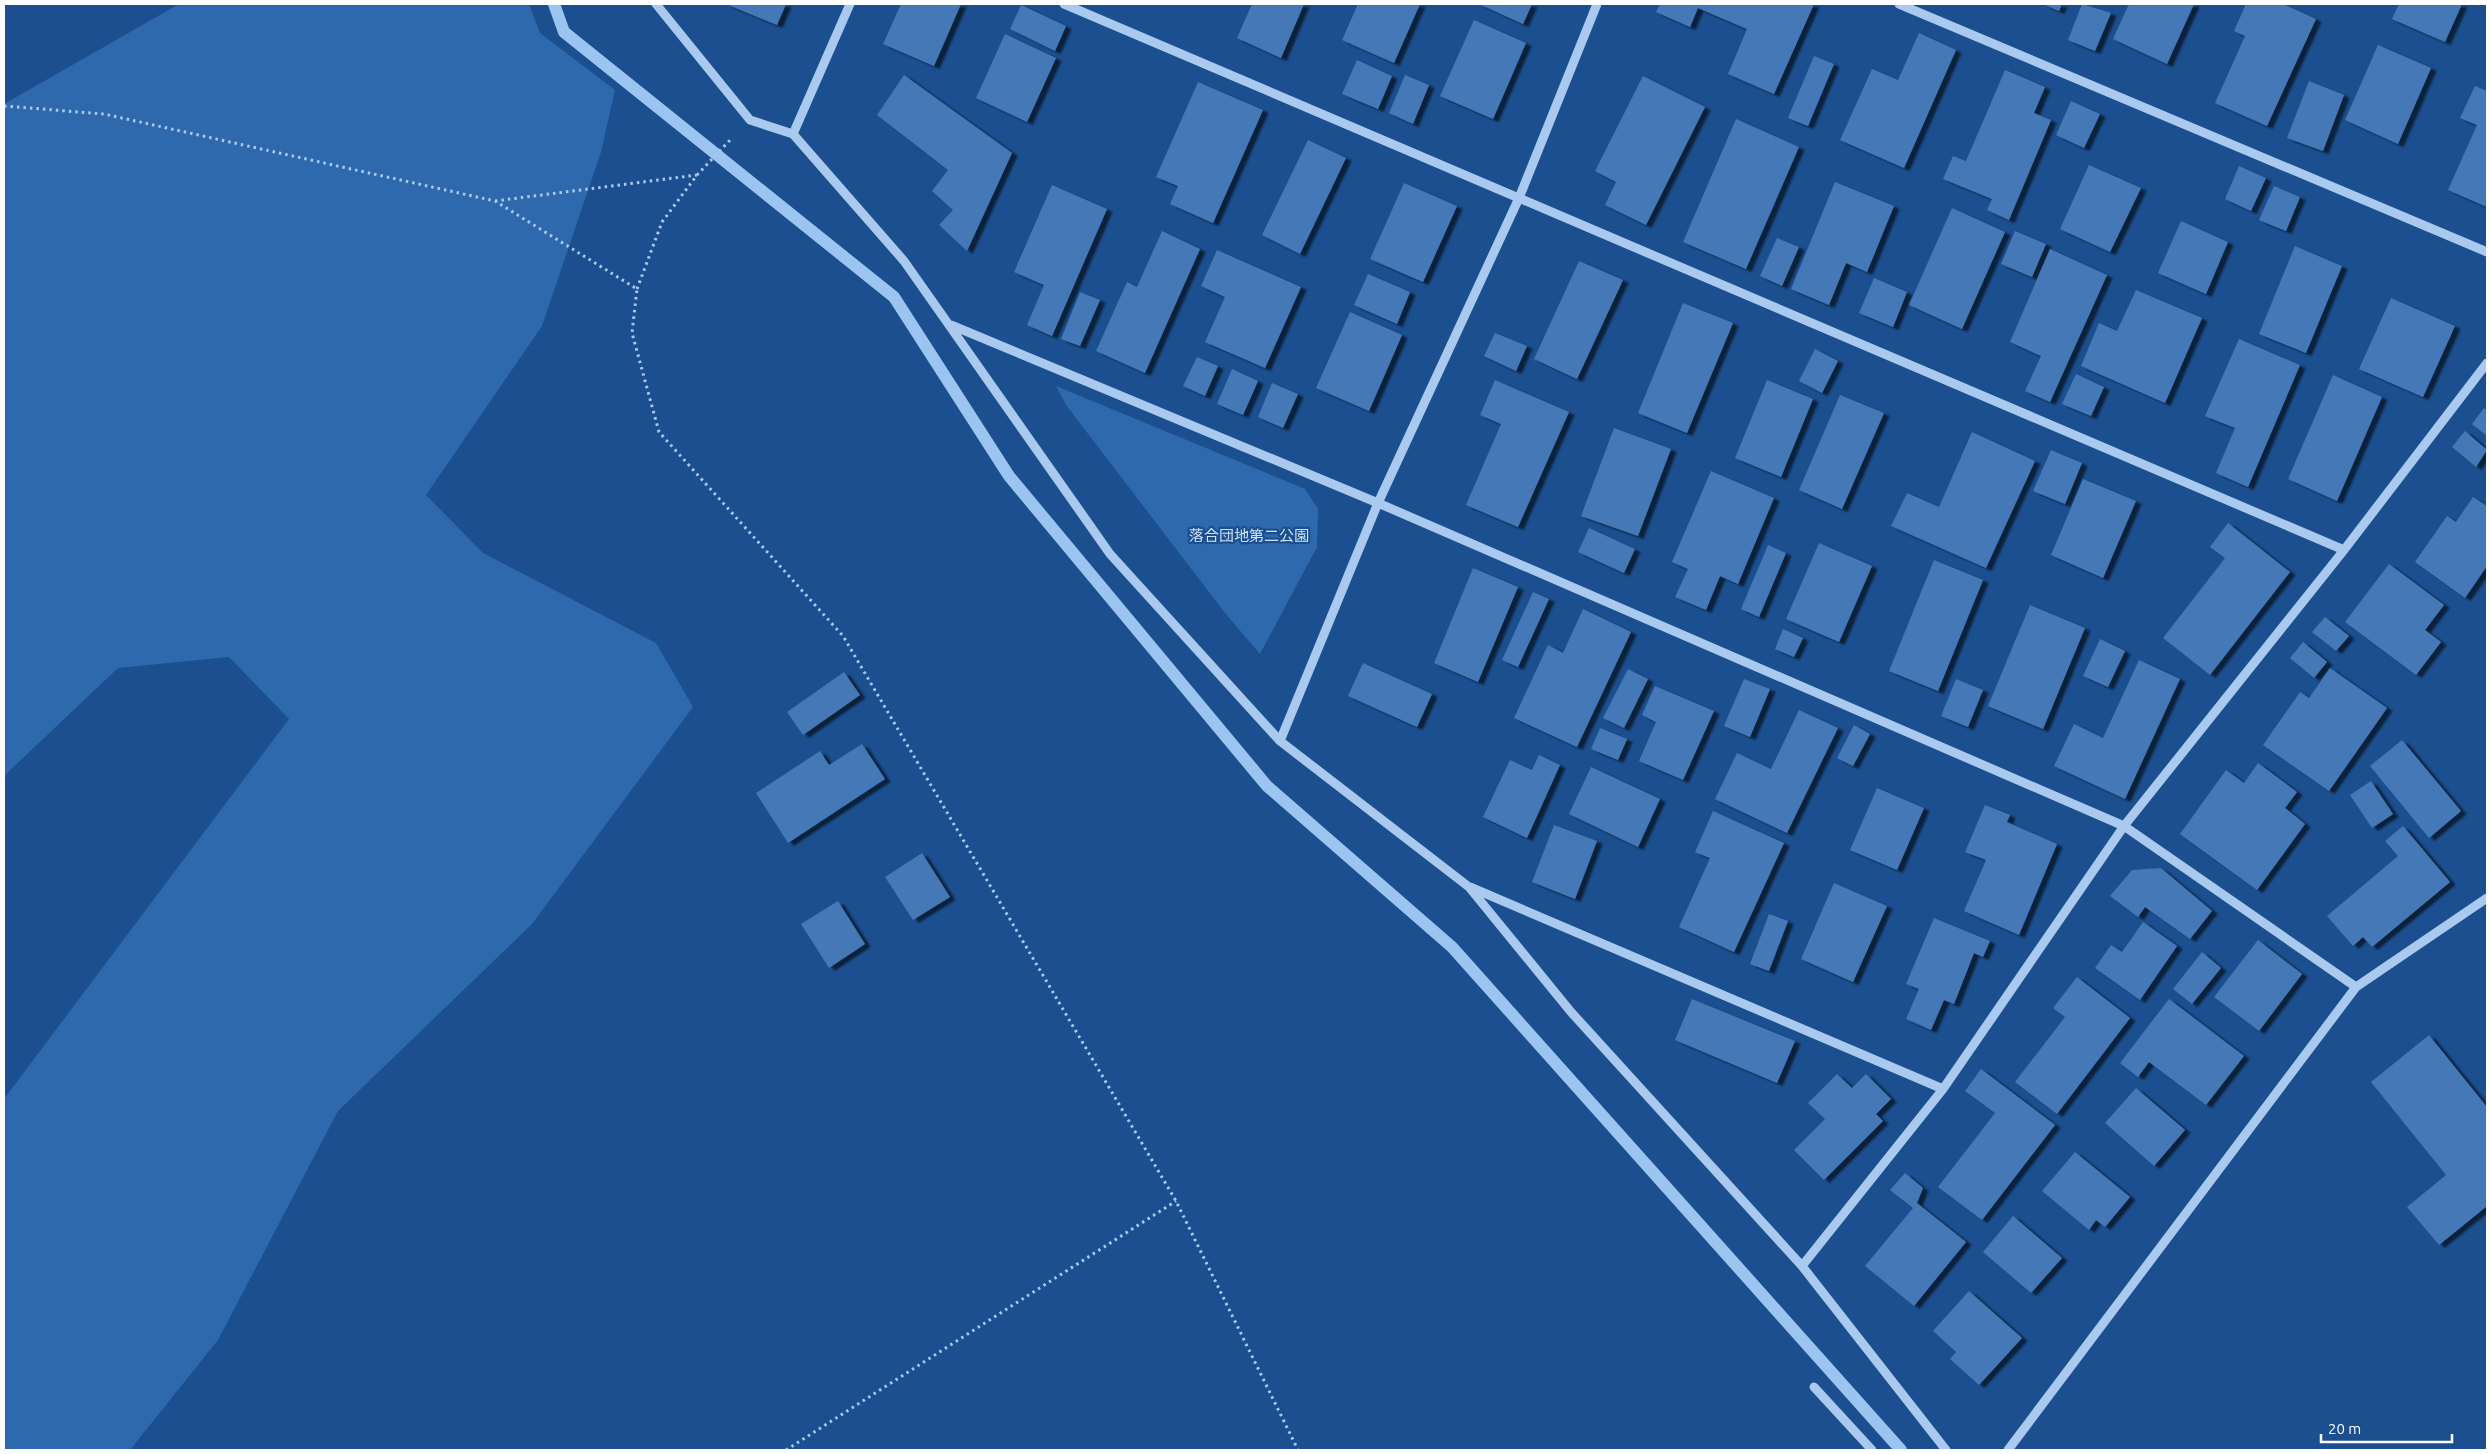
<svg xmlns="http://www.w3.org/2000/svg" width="2491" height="1454" font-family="Ubuntu,'Noto Sans JP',sans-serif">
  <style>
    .green { fill: #2e69ad }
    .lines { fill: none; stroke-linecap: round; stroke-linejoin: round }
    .stream { stroke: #9cc4f0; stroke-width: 12 }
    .building { fill: #4478b7; filter: url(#shadow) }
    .path { stroke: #a9c9ee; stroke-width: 3; stroke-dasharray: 2.5 4; stroke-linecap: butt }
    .minor { stroke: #a9c9ee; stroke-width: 9 }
    .labels { text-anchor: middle; stroke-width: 4.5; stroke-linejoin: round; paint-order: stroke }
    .park-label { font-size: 15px; fill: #cfe3fa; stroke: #1b4f8f }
  </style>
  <defs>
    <filter id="shadow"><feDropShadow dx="5.5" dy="3" stdDeviation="1" flood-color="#0009"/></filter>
  </defs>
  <rect width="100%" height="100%" fill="#1b4f8f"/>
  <path class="green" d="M179 4H529L540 33 615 90 601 152 542 326 426 495 483 553 656 643 693 707 532 924 338 1111 218 1340 130 1450H4V1099L289 719 229 657 118 668 4 776V104Z
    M1056 386 1305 489 1318 509 1317 547 1260 654 1225 613 1066 405Z"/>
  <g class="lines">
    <path class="stream" d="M554 4 564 32 894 297 1009 476 1267 786 1452 947 1901 1450"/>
  </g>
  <path class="building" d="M726 4H786L777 25Z
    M901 4H961L934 66 883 44Z
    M1252 4H1304L1281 58 1237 38Z
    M1358 4H1420L1394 63 1342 40Z
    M1479 4H1532L1523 24Z
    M1660 4H1814L1774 94 1728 74 1747 29 1698 8 1690 27 1656 12Z
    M2043 4H2062L2059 11Z
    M2082 4 2111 13 2095 51 2068 40Z
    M2129 4H2194L2167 64 2113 39Z
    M2246 4H2283L2316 19 2267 126 2215 103 2245 36 2234 31Z
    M2399 4H2462L2445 42 2392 19Z
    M1021 5 1066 26 1055 51 1010 29Z
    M1474 20 1526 43 1493 119 1440 96Z
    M1919 33 1956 50 1904 168 1840 140 1872 69 1898 80Z
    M1005 34 1056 58 1027 122 976 98Z
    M2378 45 2431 68 2398 144 2345 120Z
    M1814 56 1834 64 1808 126 1788 118Z
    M1357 60 1392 76 1378 109 1342 94Z
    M2005 70 2045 87 2034 113 2051 120 2009 220 1987 210 1992 199 1943 179 1953 156 1966 161Z
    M904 75 1012 153 967 251 939 225 953 210 932 191 948 170 877 115Z
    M1405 75 1429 85 1413 124 1389 113Z
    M1643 76 1705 107 1646 225 1605 205 1616 182 1595 171Z
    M2309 81 2344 95 2323 151 2287 138Z
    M1198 82 1263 110 1213 223 1170 204 1178 186 1156 177Z
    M2475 86 2487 91V207L2448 190 2477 125 2460 118Z
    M2071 101 2100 114 2084 148 2056 135Z
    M1736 119 1799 147 1746 269 1683 242Z
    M1308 140 1346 158 1300 254 1262 235Z
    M2089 165 2141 188 2110 252 2060 229Z
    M2239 166 2266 178 2251 211 2225 199Z
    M1835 182 1894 206 1867 272 1846 263 1829 305 1791 289Z
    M1404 183 1457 206 1423 282 1370 259Z
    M1052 185 1107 209 1052 336 1027 325 1044 285 1014 272Z
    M2274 186 2300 197 2286 231 2259 220Z
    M1952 208 2005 232 1962 329 1909 305Z
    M2181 221 2228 242 2206 294 2158 273Z
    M1162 231 1200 249 1145 373 1096 351 1127 282 1137 287Z
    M2015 231 2046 244 2032 277 2001 264Z
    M1777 238 1799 247 1782 286 1760 276Z
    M2295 246 2342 266 2306 353 2259 334Z
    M2050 249 2107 275 2050 402 2025 391 2041 356 2010 342Z
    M1217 250 1301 287 1265 368 1205 342 1225 297 1201 286Z
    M1579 261 1623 280 1577 379 1534 359Z
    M1368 274 1410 292 1397 324 1354 305Z
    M1874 278 1907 292 1893 327 1859 313Z
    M2136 290 2202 318 2165 403 2081 366 2099 323 2117 331Z
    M1080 292 1100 300 1080 346 1061 339Z
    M2391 298 2455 326 2423 397 2359 369Z
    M1683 303 1733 323 1687 433 1638 413Z
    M1350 312 1402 335 1369 411 1316 388Z
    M1495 333 1527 346 1516 371 1484 356Z
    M2239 339 2300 365 2248 487 2216 473 2235 428 2205 416Z
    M1815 349 1838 361 1822 393 1799 381Z
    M1197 357 1218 366 1205 396 1183 386Z
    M1232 369 1258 381 1243 415 1217 404Z
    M2076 374 2104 387 2091 416 2062 404Z
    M2333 375 2382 397 2337 501 2288 479Z
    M1495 380 1569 412 1518 527 1466 505 1501 424 1480 415Z
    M1767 380 1813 399 1781 477 1735 458Z
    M1272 383 1298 394 1283 428 1258 417Z
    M1840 395 1884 413 1842 509 1799 490Z
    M2484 408 2487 411V436L2472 424Z
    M1614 428 1671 449 1638 536 1581 516Z
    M2465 431 2487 450 2476 467 2452 447Z
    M1972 432 2035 461 1986 568 1891 526 1907 493 1939 507Z
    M2051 450 2082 463 2065 504 2033 491Z
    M1711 471 1774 498 1738 584 1720 576 1706 610 1675 597 1688 569 1672 562Z
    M2083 479 2136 501 2103 578 2051 555Z
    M2473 497 2487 506V566L2465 598 2415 562 2447 516 2456 522Z
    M2228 523 2290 572 2210 675 2163 638 2225 558 2210 547Z
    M1589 528 1635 549 1624 573 1578 552Z
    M1819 543 1872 566 1839 642 1786 619Z
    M1768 545 1786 553 1759 617 1741 609Z
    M1934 560 1983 580 1938 691 1889 671Z
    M2389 564 2444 605 2425 630 2441 642 2416 675 2345 622Z
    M1473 568 1518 587 1478 682 1434 663Z
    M1533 592 1549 599 1518 667 1502 660Z
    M2030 605 2085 628 2043 729 1988 706Z
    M1583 609 1631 632 1577 747 1514 718 1548 645 1563 653Z
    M2325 617 2349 636 2336 651 2312 632Z
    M1783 629 1803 638 1794 657 1775 649Z
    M2100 639 2125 651 2108 687 2083 676Z
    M2303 642 2327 662 2314 678 2290 658Z
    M2139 660 2180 679 2125 799 2054 766 2074 724 2103 738Z
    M1363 663 1432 694 1417 727 1348 696Z
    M2330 668 2387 708 2329 791 2263 745 2300 692 2309 698Z
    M1628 669 1648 679 1624 728 1603 718Z
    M844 672 860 695 803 735 787 712Z
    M1744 679 1770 689 1750 737 1724 726Z
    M1956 679 1983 690 1968 727 1941 716Z
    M1655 686 1714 711 1683 780 1639 761 1656 722 1642 715Z
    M1799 710 1838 728 1787 833 1715 799 1737 753 1771 769Z
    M1854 725 1870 734 1853 766 1837 758Z
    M1600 728 1627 739 1618 760 1591 749Z
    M2402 740 2461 811 2429 838 2370 766Z
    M862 744 885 779 788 843 756 793 820 751 829 765Z
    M1539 755 1560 765 1527 838 1483 817 1510 760 1532 770Z
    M2258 763 2297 792 2285 808 2305 824 2257 890 2180 834 2226 770 2244 783Z
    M1591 767 1660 799 1638 847 1569 814Z
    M2371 781 2393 814 2372 828 2350 795Z
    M1877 788 1924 808 1897 870 1850 850Z
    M1985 805 2010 815 2007 822 2057 844 2019 935 1964 911 1986 860 1965 852Z
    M1713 811 1784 843 1734 952 1679 927 1710 858 1695 852Z
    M1554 825 1597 841 1575 899 1532 882Z
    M2403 826 2450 882 2372 947 2363 937 2353 946 2327 916 2398 856 2385 841Z
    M922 853 950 897 913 920 885 877Z
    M2161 868 2212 911 2190 939 2145 907 2138 917 2110 896 2132 870Z
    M1834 883 1887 906 1853 982 1801 959Z
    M838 901 865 944 829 968 801 924Z
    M1769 914 1788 921 1769 971 1750 964Z
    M1934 918 1990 941 1983 957 1974 953 1954 1004 1944 1000 1931 1030 1906 1019 1919 989 1906 984Z
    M2143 922 2177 946 2140 1000 2095 968 2111 945 2122 952Z
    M2258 940 2302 974 2259 1031 2214 997Z
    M2202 952 2221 968 2192 1004 2173 989Z
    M2077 977 2130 1018 2057 1114 2015 1082 2065 1017 2053 1008Z
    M1692 999 1795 1041 1777 1083 1675 1040Z
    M2169 999 2244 1056 2206 1105 2149 1062 2138 1077 2120 1063Z
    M2429 1035 2487 1107V1206L2439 1245 2407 1207 2446 1175 2371 1082Z
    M1981 1069 2055 1125 1982 1220 1938 1187 1995 1113 1965 1091Z
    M1837 1074 1852 1088 1866 1074 1891 1099 1876 1114 1883 1121 1824 1180 1794 1150 1825 1119 1808 1103Z
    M2136 1088 2185 1130 2154 1166 2105 1123Z
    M2075 1152 2130 1197 2105 1227 2096 1220 2089 1230 2042 1191Z
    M1905 1173 1923 1188 1917 1203 1966 1242 1914 1306 1865 1266 1913 1208 1890 1190Z
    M2013 1216 2062 1258 2031 1293 1983 1252Z
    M1969 1291 2022 1338 1979 1385 1950 1359 1956 1352 1933 1331Z"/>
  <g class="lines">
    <path class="path" d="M4 106 104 114 495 201 637 289 632 333 659 432 843 636 1176 1201 1298 1450
      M495 201 697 175
      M637 289 662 222 697 175 730 140
      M786 1450 1176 1201"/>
    <path class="minor" d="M656 4 750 120 793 134 904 261 1110 554 1280 741 1469 887 1571 1012 1802 1266 1946 1450
      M1064 4 2344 550
      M1899 4 2487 252
      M793 134 850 4
      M951 325 1378 503 2124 826 2356 987
      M1280 741 1378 503 1519 198 1597 4
      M1470 887 1943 1089
      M1802 1266 1943 1089 2124 826 2344 550 2487 363
      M1814 1387 1872 1450
      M2008 1450 2356 987 2487 898"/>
  </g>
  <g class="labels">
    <g class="park-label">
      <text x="1249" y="541">落合団地第二公園</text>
    </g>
  </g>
  <rect width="2491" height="1454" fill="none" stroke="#ffffff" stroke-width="10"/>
  <path d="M2321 1434v8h131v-8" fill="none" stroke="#ffffff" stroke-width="2.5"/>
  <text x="2328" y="1434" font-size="15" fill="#ffffff" stroke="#1b4f8f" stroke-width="4" paint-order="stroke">20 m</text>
</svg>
